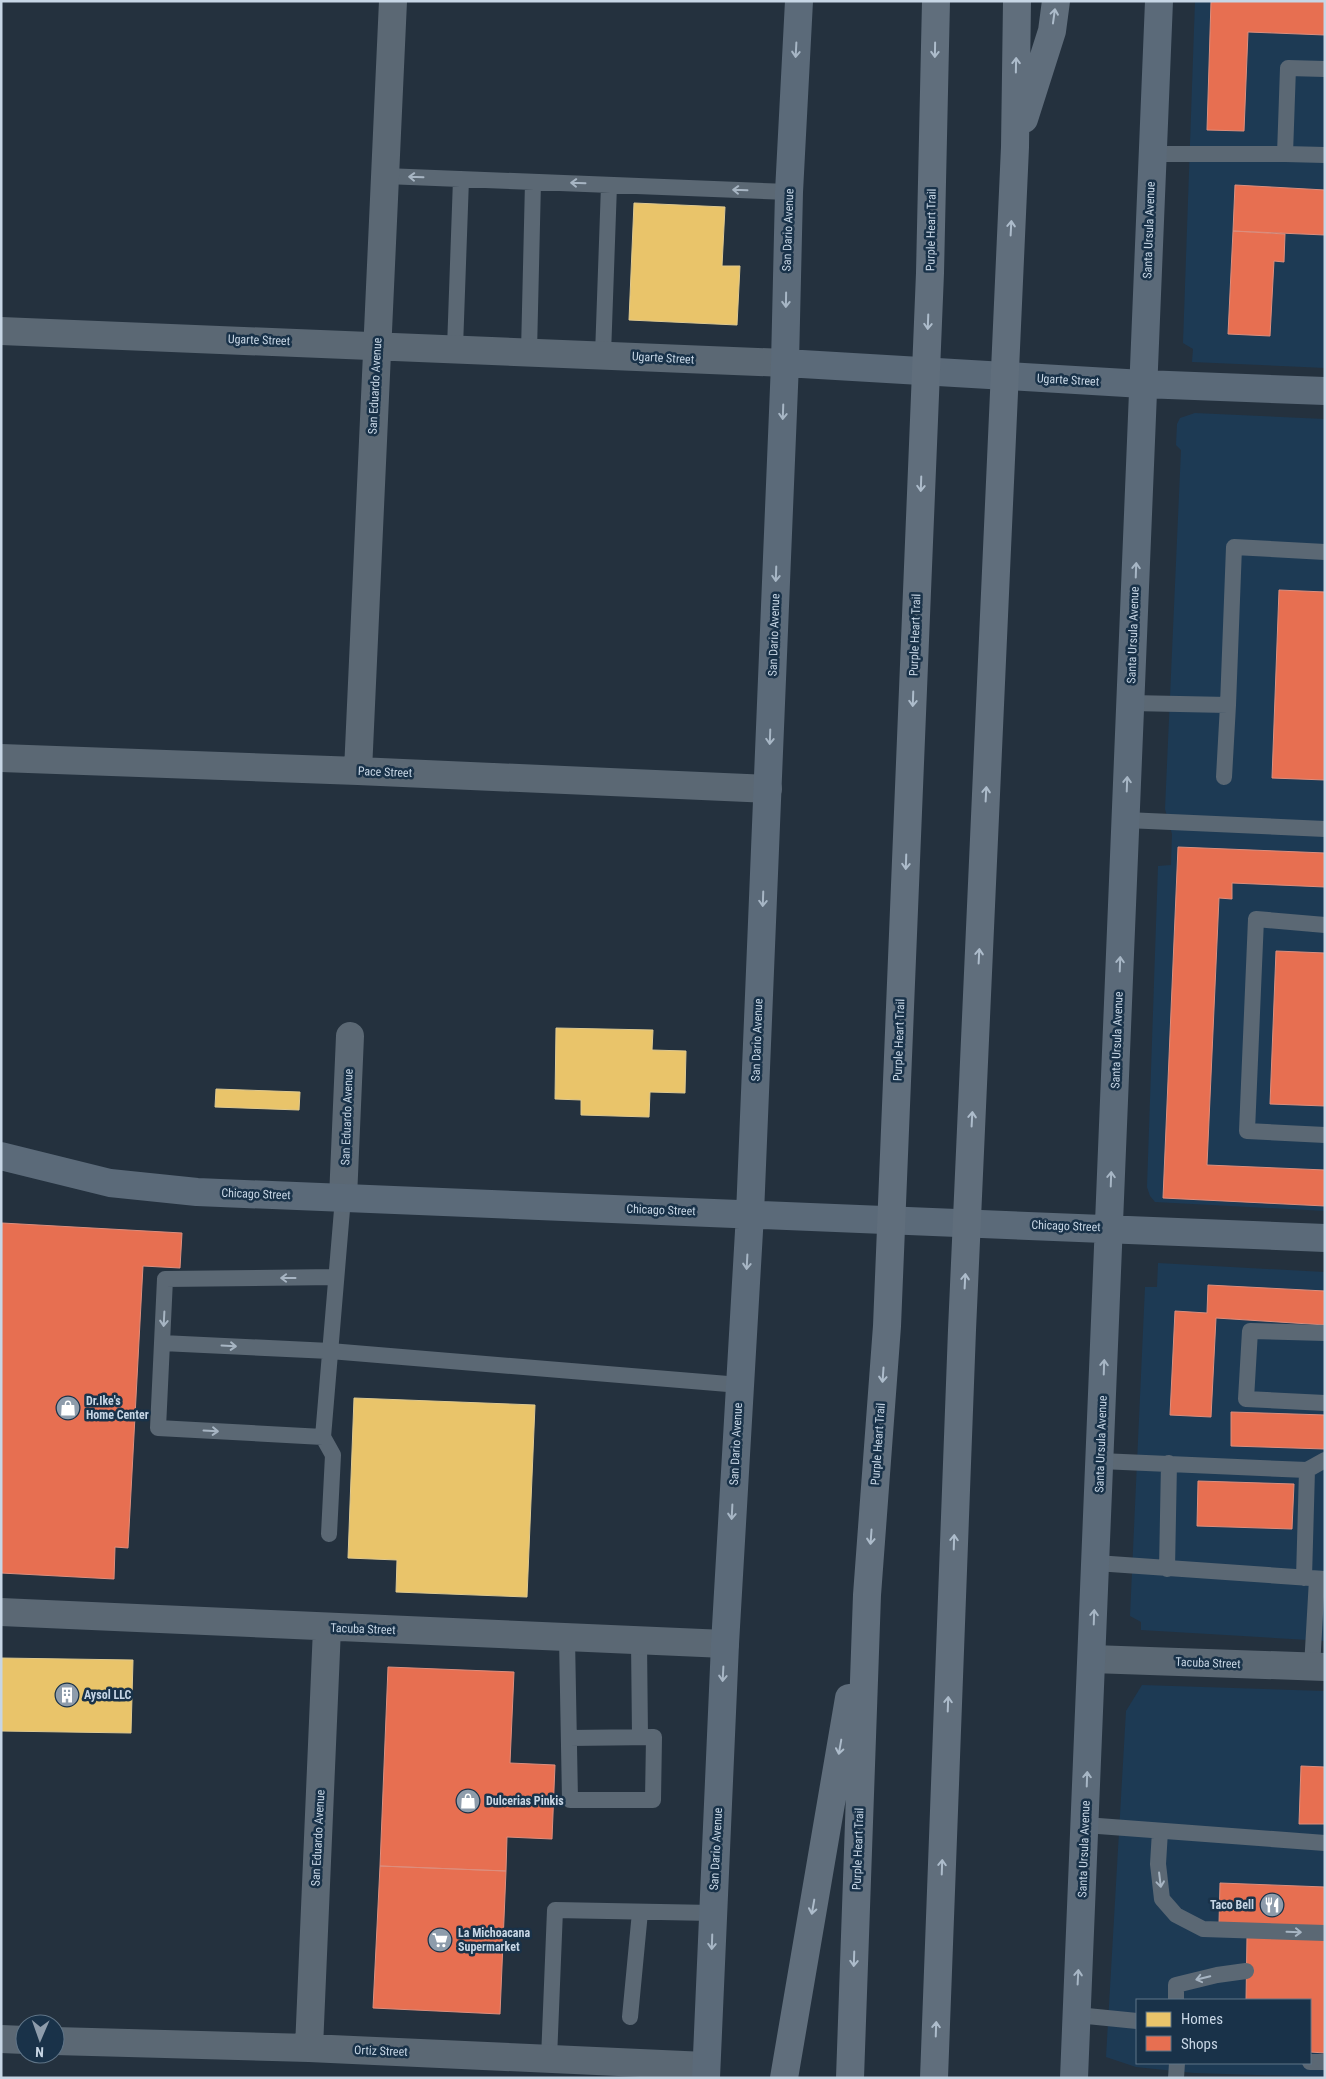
<svg xmlns="http://www.w3.org/2000/svg" width="1326" height="2079" font-family="'Roboto Condensed',sans-serif">
  <style>
    .built { fill: #1d3a54; fill-rule: evenodd }
    .homes { fill: #e9c46a; stroke: #dfc98f }
    .shops { fill: #e76f51; stroke: #dd8e7d }
    .lines { fill: none; stroke-linecap: round; stroke-linejoin: round }
    .lane { stroke: #5b6874; stroke-width: 16 }
    .street { stroke: #5b6874; stroke-width: 28 }
    .secondary { stroke: #5b6a79; stroke-width: 28 }
    .highway { stroke: #606e7c; stroke-width: 28 }
    .oneway { stroke: #adbccb }
    .oneway2 { stroke: #a7b6c5 }
    .oneway3 { stroke: #a7b5c3 }
    .labels { text-anchor: middle; stroke-width: 5; stroke-linejoin: round; paint-order: stroke }
    .street-label { font-size: 12px; fill: #c7d6e5; stroke: #193249 }
    .poi-label { font-size: 12px; font-weight: bold; fill: #c7d6e5; stroke: #193249; text-anchor: start }
  </style>
  <rect width="100%" height="100%" fill="#24313e"/>
  <path class="built" d="M1195 1H1325V368L1192 362 1193 349 1183 343Z
    M1195 413 1325 419V1211L1155 1202 1150 1196 1147 1187 1158 866 1171 865 1172 834 1165 809 1181 450 1176 445 1177 424 1180 418Z
    M1158 1263 1325 1272V1641L1141 1630V1622L1130 1616 1145 1287H1157Z
    M1142 1685 1325 1691V2077L1194 2073 1136 2067 1106 2057 1126 1711ZM1137 2000H1310V2063H1137Z"/>
  <path class="homes" d="M634 203 725 207 722 266H740L737 325 629 320Z
    M556 1028 653 1030 652 1050 686 1051 685 1093 650 1092 649 1117 581 1115V1100L555 1099Z
    M216 1089 300 1092 299 1110 215 1107Z
    M354 1398 535 1405 527 1597 396 1592 397 1560 348 1558Z
    M1 1658 133 1660 131 1733 1 1731Z"/>
  <path class="shops" d="M1211 1H1325V35L1248 32 1244 131 1207 130Z
    M1235 185 1325 190V235L1233 231Z
    M1233 231 1285 234 1284 262 1274 261 1270 336 1228 334Z
    M1279 590 1325 592V780L1272 778Z
    M1178 847 1325 853V887L1232 883V899L1219 898 1207 1165 1325 1170V1206L1163 1198Z
    M1276 951 1325 953V1106L1270 1104Z
    M2 1223 182 1233 180 1268 143 1266 128 1548 115 1547 114 1579 1 1573Z
    M1208 1285 1325 1291V1325L1216 1318 1211 1417 1170 1415 1175 1311 1207 1313Z
    M1231 1412 1325 1415V1449L1231 1446Z
    M1198 1481 1294 1484 1292 1529 1197 1526Z
    M388 1667 514 1672 510 1763 555 1765 552 1839 507 1837 506 1871 380 1866Z
    M1301 1766 1325 1767V1824H1299Z
    M380 1866 506 1871 500 2014 373 2008Z
    M1220 1883 1325 1887V1926L1219 1923Z
    M1247 1937 1325 1938V2053L1310 2052V2000H1246Z"/>
  <g class="lines">
    <path class="lane" d="M1325 69 1288 68 1285 154 1325 155
      M1152 154H1285
      M385 176 789 192
      M455 348 461 179
      M529 352 533 182
      M603 355 609 185
      M1131 703 1228 705 1234 547 1325 552
      M1224 777 1228 705
      M1126 820 1325 829
      M1325 925 1256 919 1247 1131 1325 1135
      M1325 1333 1250 1331 1246 1399 1325 1403
      M162 1343 330 1351 740 1385
      M323 1437 158 1428 165 1279 336 1277
      M1100 1461 1307 1470 1304 1578
      M1307 1470 1325 1460
      M329 1534 333 1455 323 1437 343 1198
      M1096 1563 1325 1579
      M1167 1569 1169 1463
      M567 1638 570 1800H653L654 1737 569 1738
      M639 1641 640 1737
      M1312 1667 1317 1579
      M1085 1825 1325 1843
      M1160 1831 1158 1864 1162 1899 1176 1915 1203 1929 1325 1933
      M1176 2000V1985L1217 1975 1246 1971
      M1077 2015 1137 2021
      M630 2017 640 1912
      M549 2059 555 1910 713 1913
      M1310 2062H1325
      M1176 2078 1177 2063"/>
    <path class="street" d="M1 331 785 363
      M1 758 358 771 768 789
      M358 771 393 1
      M343 1198 350 1036
      M1 1612 725 1644
      M1092 1659 1325 1667
      M1 2039 25 2040
      M55 2041 309 2048 706 2066
      M309 2048 327 1628"/>
    <path class="secondary" d="M785 363 1143 384 1325 391
      M1 1156 110 1183 197 1192 1325 1238
      M706 2078 725 1644 750 1214 785 363 789 192 799 1
      M1074 2078 1159 1"/>
    <path class="highway" d="M1024 119 1052 31 1056 1
      M784 2078 849 1698
      M850 2078 867 1595 887 1326 930 273 936 1
      M934 2078 962 1330 1015 147 1017 1"/>
  </g>
  <defs><path id="oneway-shaft" d="M-6 0H5M1.5-3L5.5 0L1.5 3" fill="none" stroke-width="1.6" stroke-linecap="round" stroke-linejoin="round" transform="scale(1.25)"/></defs>
  <g class="oneway">
    <use href="#oneway-shaft" transform="translate(1054 16) rotate(-82)"/>
    <use href="#oneway-shaft" transform="translate(935 50) rotate(91)"/>
    <use href="#oneway-shaft" transform="translate(1016 65) rotate(-89)"/>
    <use href="#oneway-shaft" transform="translate(1011 228) rotate(-87)"/>
    <use href="#oneway-shaft" transform="translate(928 322) rotate(92)"/>
    <use href="#oneway-shaft" transform="translate(921 484) rotate(92)"/>
    <use href="#oneway-shaft" transform="translate(913 699) rotate(92)"/>
    <use href="#oneway-shaft" transform="translate(986 794) rotate(-87)"/>
    <use href="#oneway-shaft" transform="translate(906 862) rotate(92)"/>
    <use href="#oneway-shaft" transform="translate(979 956) rotate(-87)"/>
    <use href="#oneway-shaft" transform="translate(972 1119) rotate(-87)"/>
    <use href="#oneway-shaft" transform="translate(965 1281) rotate(-87)"/>
    <use href="#oneway-shaft" transform="translate(883 1375) rotate(94)"/>
    <use href="#oneway-shaft" transform="translate(871 1537) rotate(94)"/>
    <use href="#oneway-shaft" transform="translate(954 1542) rotate(-88)"/>
    <use href="#oneway-shaft" transform="translate(948 1704) rotate(-88)"/>
    <use href="#oneway-shaft" transform="translate(840 1747) rotate(100)"/>
    <use href="#oneway-shaft" transform="translate(942 1867) rotate(-88)"/>
    <use href="#oneway-shaft" transform="translate(813 1907) rotate(100)"/>
    <use href="#oneway-shaft" transform="translate(854 1959) rotate(92)"/>
    <use href="#oneway-shaft" transform="translate(936 2029) rotate(-88)"/>
  </g>
  <g class="oneway2">
    <use href="#oneway-shaft" transform="translate(796 50) rotate(93)"/>
    <use href="#oneway-shaft" transform="translate(786 300) rotate(91)"/>
    <use href="#oneway-shaft" transform="translate(783 412) rotate(92)"/>
    <use href="#oneway-shaft" transform="translate(1136 570) rotate(-88)"/>
    <use href="#oneway-shaft" transform="translate(776 574) rotate(92)"/>
    <use href="#oneway-shaft" transform="translate(770 737) rotate(92)"/>
    <use href="#oneway-shaft" transform="translate(1127 784) rotate(-88)"/>
    <use href="#oneway-shaft" transform="translate(763 899) rotate(92)"/>
    <use href="#oneway-shaft" transform="translate(1120 964) rotate(-88)"/>
    <use href="#oneway-shaft" transform="translate(1111 1179) rotate(-88)"/>
    <use href="#oneway-shaft" transform="translate(747 1262) rotate(93)"/>
    <use href="#oneway-shaft" transform="translate(1104 1367) rotate(-88)"/>
    <use href="#oneway-shaft" transform="translate(732 1512) rotate(93)"/>
    <use href="#oneway-shaft" transform="translate(1094 1617) rotate(-88)"/>
    <use href="#oneway-shaft" transform="translate(723 1674) rotate(93)"/>
    <use href="#oneway-shaft" transform="translate(1087 1779) rotate(-88)"/>
    <use href="#oneway-shaft" transform="translate(712 1942) rotate(92)"/>
    <use href="#oneway-shaft" transform="translate(1078 1977) rotate(-87)"/>
  </g>
  <g class="oneway3">
    <use href="#oneway-shaft" transform="translate(416 177) rotate(-178)"/>
    <use href="#oneway-shaft" transform="translate(578 183) rotate(-178)"/>
    <use href="#oneway-shaft" transform="translate(740 190) rotate(-178)"/>
    <use href="#oneway-shaft" transform="translate(288 1278) rotate(180)"/>
    <use href="#oneway-shaft" transform="translate(164 1319) rotate(93)"/>
    <use href="#oneway-shaft" transform="translate(229 1346) rotate(3)"/>
    <use href="#oneway-shaft" transform="translate(211 1431) rotate(3)"/>
    <use href="#oneway-shaft" transform="translate(1160 1880) rotate(83)"/>
    <use href="#oneway-shaft" transform="translate(1294 1932) rotate(2)"/>
    <use href="#oneway-shaft" transform="translate(1203 1978) rotate(166)"/>
  </g>
  <defs>
    <g id="shop-disc" transform="scale(1.25)"><circle r="9.5" fill="#8e9cab" stroke="#193249"/><path d="M-5-2.5h2.3a2.7 3.5 0 0 1 5.4 0H5L5.5 6h-11ZM-1.5-2.5h3a1.5 2.3 0 0 0-3 0Z" fill="#fff"/></g>
    <g id="building-disc" transform="scale(1.25)"><circle r="9.5" fill="#8e9cab" stroke="#193249"/><path d="M-4-6H4V6H1V3H-1V6H-4ZM-2.5-4.3h1.7v1.8h-1.7ZM.8-4.3h1.7v1.8H.8ZM-2.5-1h1.7V.8h-1.7ZM.8-1h1.7V.8H.8Z" fill="#fff"/></g>
    <g id="restaurant-disc" transform="scale(1.25)"><circle r="9.5" fill="#8e9cab" stroke="#193249"/><path d="M-5-6h1v4h1v-4h1v4h1v-4h1v5L-1.5 .5V6h-2V.5L-5-1ZM5-6V6H3V1.5H1.5Q1.5-4 5-6Z" fill="#fff"/></g>
    <g id="supermarket-disc" transform="scale(1.25)"><circle r="9.5" fill="#8e9cab" stroke="#193249"/><path d="M-6-5.5h2.5l.6 2H6L4.5 2H-2.5L-4.4-4H-6ZM-1.5 3.2a1.3 1.3 0 1 0 .1 0ZM3 3.2a1.3 1.3 0 1 0 .1 0Z" fill="#fff"/></g>
  </defs>
  <g fill-rule="evenodd">
    <use href="#shop-disc" x="68" y="1408"/>
    <use href="#building-disc" x="67" y="1695"/>
    <use href="#shop-disc" x="468" y="1801"/>
    <use href="#restaurant-disc" x="1272" y="1905"/>
    <use href="#supermarket-disc" x="440" y="1940"/>
  </g>
  <g class="labels">
    <g class="street-label">
      <text transform="translate(788 230) rotate(-88)" y="4">San Dario Avenue</text>
      <text transform="translate(931 230) rotate(-89)" y="4">Purple Heart Trail</text>
      <text transform="translate(1149 230) rotate(-88)" y="4">Santa Ursula Avenue</text>
      <text transform="translate(259 340) rotate(2)" y="4">Ugarte Street</text>
      <text transform="translate(663 358) rotate(3)" y="4">Ugarte Street</text>
      <text transform="translate(1068 380) rotate(3)" y="4">Ugarte Street</text>
      <text transform="translate(375 386) rotate(-87)" y="4">San Eduardo Avenue</text>
      <text transform="translate(774 635) rotate(-88)" y="4">San Dario Avenue</text>
      <text transform="translate(915 635) rotate(-88)" y="4">Purple Heart Trail</text>
      <text transform="translate(1133 635) rotate(-88)" y="4">Santa Ursula Avenue</text>
      <text transform="translate(385 772) rotate(2)" y="4">Pace Street</text>
      <text transform="translate(757 1040) rotate(-88)" y="4">San Dario Avenue</text>
      <text transform="translate(899 1040) rotate(-88)" y="4">Purple Heart Trail</text>
      <text transform="translate(1117 1040) rotate(-88)" y="4">Santa Ursula Avenue</text>
      <text transform="translate(347 1117) rotate(-88)" y="4">San Eduardo Avenue</text>
      <text transform="translate(256 1194) rotate(2)" y="4">Chicago Street</text>
      <text transform="translate(661 1210) rotate(2)" y="4">Chicago Street</text>
      <text transform="translate(1066 1226) rotate(2)" y="4">Chicago Street</text>
      <text transform="translate(736 1444) rotate(-87)" y="4">San Dario Avenue</text>
      <text transform="translate(878 1444) rotate(-86)" y="4">Purple Heart Trail</text>
      <text transform="translate(1101 1444) rotate(-88)" y="4">Santa Ursula Avenue</text>
      <text transform="translate(363 1629) rotate(2)" y="4">Tacuba Street</text>
      <text transform="translate(1208 1663) rotate(2)" y="4">Tacuba Street</text>
      <text transform="translate(318 1838) rotate(-87)" y="4">San Eduardo Avenue</text>
      <text transform="translate(716 1849) rotate(-87)" y="4">San Dario Avenue</text>
      <text transform="translate(858 1849) rotate(-88)" y="4">Purple Heart Trail</text>
      <text transform="translate(1084 1849) rotate(-88)" y="4">Santa Ursula Avenue</text>
      <text transform="translate(381 2051) rotate(2)" y="4">Ortiz Street</text>
    </g>
    <g class="poi-label">
      <text x="86" y="1405">Dr.Ike's<tspan x="86" dy="14">Home Center</tspan></text>
      <text x="84" y="1699">Aysol LLC</text>
      <text x="486" y="1805">Dulcerias Pinkis</text>
      <text x="1254" y="1909" text-anchor="end">Taco Bell</text>
      <text x="458" y="1937">La Michoacana<tspan x="458" dy="14">Supermarket</tspan></text>
    </g>
  </g>
  <rect width="1326" height="2079" fill="none" stroke="#c7d6e5" stroke-width="5"/>
  <rect x="1136" y="1999" width="175" height="65" fill="#193249" stroke="#5f7487"/>
  <rect x="1146" y="2012" width="25" height="15" fill="#e9c46a" stroke="#5f7487"/>
  <text x="1181" y="2024" font-size="15" fill="#c7d6e5">Homes</text>
  <rect x="1146" y="2036" width="25" height="15" fill="#e76f51" stroke="#5f7487"/>
  <text x="1181" y="2049" font-size="15" fill="#c7d6e5">Shops</text>
  <g transform="translate(40 2039) rotate(182)"><circle r="24" fill="#193249" stroke="#5f7487"/>
  <path d="M0-4L9 19L0 12L-9 19Z" fill="#8e9cab"/>
  <text y="-8" font-size="14" font-weight="bold" text-anchor="middle" fill="#c7d6e5">N</text>
  </g>
</svg>
